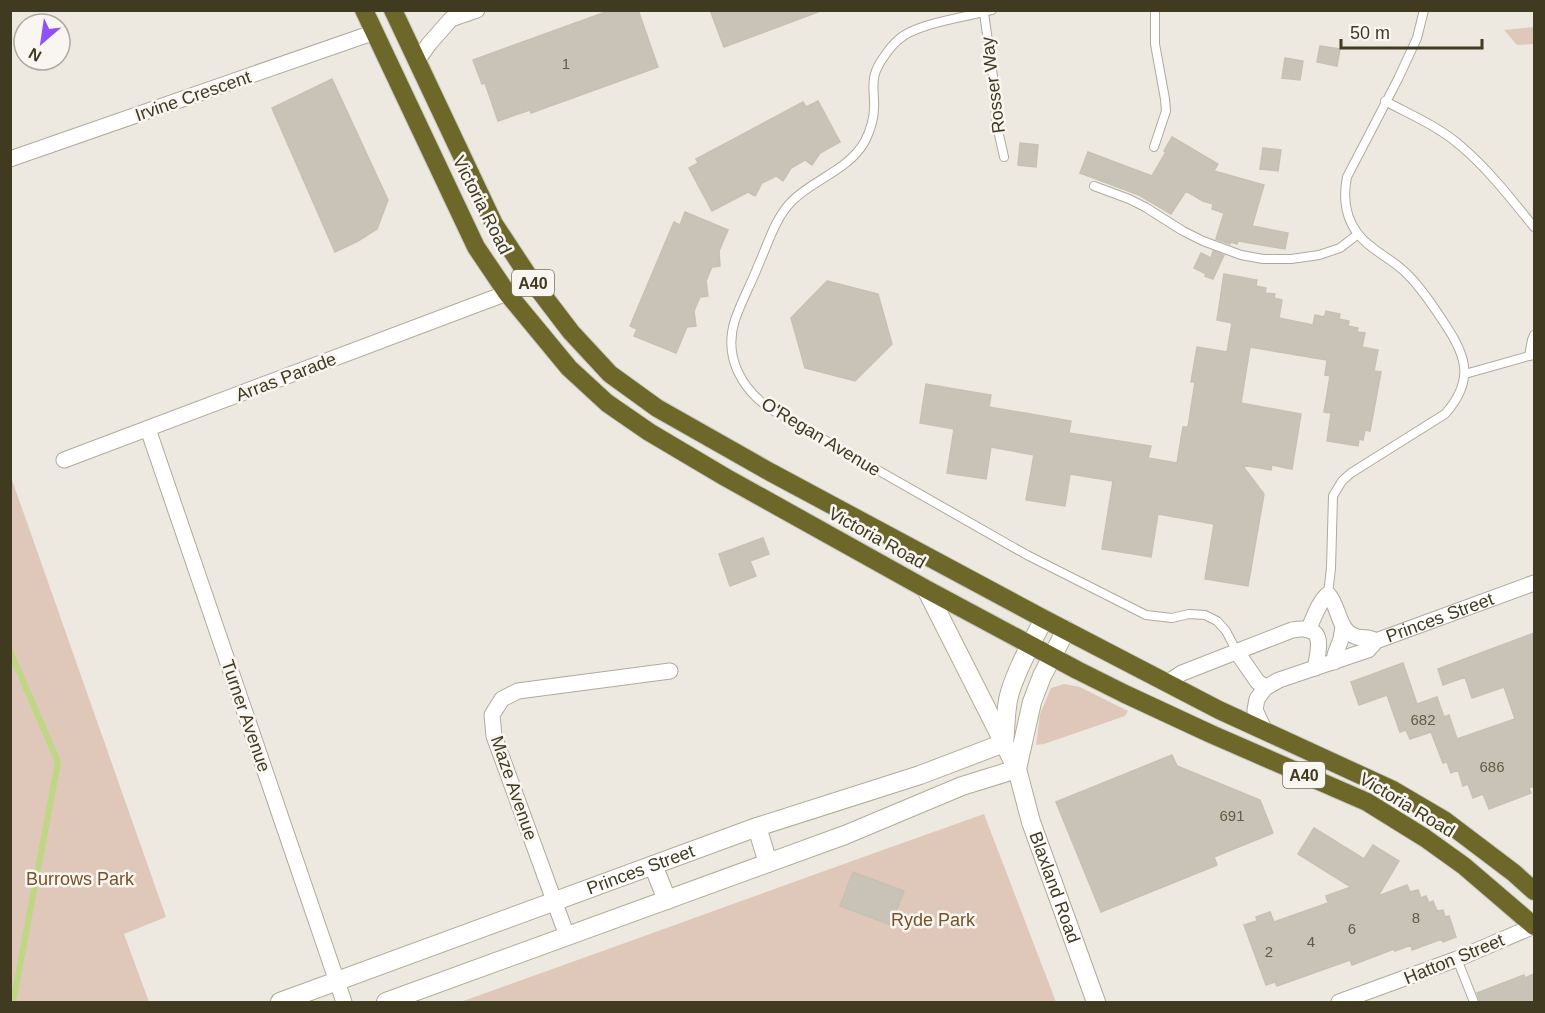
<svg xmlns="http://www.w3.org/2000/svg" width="1545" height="1013" font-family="Arial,sans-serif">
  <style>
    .green { fill: #dfc8b9 }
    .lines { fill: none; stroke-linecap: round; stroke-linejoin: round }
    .stream { stroke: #bfd685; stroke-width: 6 }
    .building { fill: #c8c3b6; stroke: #c7c1b3; stroke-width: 1.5 }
    .lane-casing { stroke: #aeaa9c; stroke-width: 10 }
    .street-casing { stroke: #aeaa9c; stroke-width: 17 }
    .secondary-casing { stroke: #b1ab96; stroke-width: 20 }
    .highway-casing { stroke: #c9c8c1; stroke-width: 20 }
    .lane { stroke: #fff; stroke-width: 8 }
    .street { stroke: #fff; stroke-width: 15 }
    .secondary { stroke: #fff; stroke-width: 18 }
    .highway { stroke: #6d682a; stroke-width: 18 }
    .labels { text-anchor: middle; stroke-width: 5; stroke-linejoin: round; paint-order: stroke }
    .number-label { font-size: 15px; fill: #615c46 }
    .shield { fill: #f9f6f2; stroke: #77725f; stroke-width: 1.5 }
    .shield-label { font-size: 16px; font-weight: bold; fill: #3f3a20 }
    .street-label { font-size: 18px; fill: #3f3a20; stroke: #f9f6f2 }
    .park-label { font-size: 18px; fill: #795127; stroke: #f9f6f2 }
  </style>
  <rect width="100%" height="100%" fill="#ede9e1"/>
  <path class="green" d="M1534 27V44L1517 45 1504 30Z
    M11 477 166 917 124 934 149 1002H11Z
    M1064 684 1080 687 1128 711 1125 716 1044 744 1036 745 1040 714 1051 688Z
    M984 814 1056 1002H460C635 940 809 876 984 814Z"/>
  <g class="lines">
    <path class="stream" d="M10 651 58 762 13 1002"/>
  </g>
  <path class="building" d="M611 10H638L658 67 531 113 530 110 498 121 485 83 482 84 473 60Z
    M710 10H818V12L724 47Z
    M1320 46 1340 49 1337 66 1317 62Z
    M1285 58 1303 61 1300 80 1282 78Z
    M332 79 388 200 377 229 358 241 335 252 272 108Z
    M818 101 840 142 820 153 812 165 805 160 791 168 783 181 776 176 762 183 755 196 748 192 712 211 689 168 698 163 696 159 803 102 806 107Z
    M1172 137 1218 164 1214 171 1264 185 1252 226 1288 233 1285 249 1238 241 1237 244 1231 242 1230 244 1216 239 1224 213 1212 209 1213 204 1203 201 1186 191 1171 214 1139 195 1080 173 1088 152 1152 176 1166 152 1164 151Z
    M1020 143 1038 145 1036 167 1018 165Z
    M1263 148 1281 150 1278 171 1260 169Z
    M685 212 728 230 719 251 720 266 712 267 706 281 708 296 700 297 694 311 696 326 687 327 676 353 634 336 637 329 630 326 674 222 680 225Z
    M1213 251 1224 255 1213 279 1205 276 1206 274 1194 268 1201 253 1211 258Z
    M1224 274 1257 280 1256 286 1266 288 1265 293 1275 294 1274 298 1282 300 1279 318 1313 325 1315 315 1324 317 1326 311 1340 314 1339 319 1349 321 1348 326 1358 328 1357 332 1365 333 1362 347 1378 350 1374 371 1381 372 1370 431 1365 430 1363 440 1359 439 1358 446 1327 441 1331 413 1324 412 1330 376 1325 375 1327 360 1250 347 1241 403 1301 414 1292 469 1272 465 1271 470 1242 465 1264 494 1248 586 1205 579 1214 524 1158 514 1151 557 1102 549 1113 481 1070 474 1065 506 1026 500 1034 455 991 447 986 479 947 473 954 429 920 423 926 384 991 395 989 407 1071 421 1069 433 1151 446 1148 458 1177 463 1183 427H1188L1195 382H1191L1197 347 1227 352 1232 323 1217 320Z
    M827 281 878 294 892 344 855 381 805 368 791 318Z
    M763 538 769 554 750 561 756 576 730 586 719 554Z
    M1534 633V786L1529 788 1531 793 1489 809 1483 794 1473 798 1468 784 1463 786 1458 770 1451 773 1447 762 1443 763 1431 732 1410 739 1406 730 1400 732 1387 695 1359 705 1351 682 1403 663 1417 704 1437 697 1444 717 1449 715 1457 739 1515 719 1504 687 1472 698 1465 677 1443 685 1438 669Z
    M1172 755 1177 766 1260 800 1273 833 1214 857 1217 865 1101 912 1056 802Z
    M1314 828 1364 859 1373 845 1399 861 1378 896 1407 885 1410 892 1418 890 1421 898 1426 896 1429 903 1433 901 1437 911 1443 910 1445 917 1449 916 1456 937 1443 942 1442 939 1412 950 1411 945 1395 951 1394 949 1352 965 1350 960 1277 986 1275 982 1266 985 1244 925 1257 921 1256 917 1270 912 1274 922 1328 903 1326 896 1351 887 1298 854Z
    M853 872 904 891 891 925 840 906Z
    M1534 974V1002H1480L1477 993 1524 975 1525 978Z"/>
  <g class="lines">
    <g class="lane-casing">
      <path id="lane" d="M992 10C967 17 916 23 898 40 890 47 877 65 875 74 872 83 874 92 874 101 875 114 871 129 865 141 849 170 814 179 792 201 775 218 768 244 758 266 751 284 741 302 735 320 723 357 742 390 772 410L1027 555 1146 615 1172 618 1189 614 1205 615 1217 621 1226 631 1237 652
        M984 13 995 91 996 121 1004 157
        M1385 101C1411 115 1440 127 1462 147 1489 170 1512 200 1534 227
        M1154 147 1166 111 1165 99 1155 44V10
        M1094 186 1129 199 1145 207 1183 231 1203 241 1241 255 1263 259H1291L1319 255 1340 248 1358 234
        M1529 356 1532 340 1534 335
        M1465 374 1529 356 1534 355
        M1328 594 1331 568 1333 496 1342 481 1351 473 1445 414C1478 377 1464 352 1439 315 1429 300 1418 284 1405 272 1391 258 1370 250 1358 234 1345 217 1343 197 1347 177L1398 79 1417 38 1424 10
        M1457 959 1474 1002"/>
    </g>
    <g class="street-casing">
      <g id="street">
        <path d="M417 61 429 44 451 19 477 10"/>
        <path d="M10 159 375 32"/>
        <path d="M148 429 344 1002"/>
        <path d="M64 460 507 293"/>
        <path d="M1308 630C1314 618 1318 603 1328 594 1340 607 1337 631 1357 637 1364 639 1368 636 1376 641"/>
        <path d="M1237 652 1257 681 1265 688"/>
        <path d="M1334 662 1335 655 1341 639 1343 627"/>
        <path d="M1168 682 1182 673 1292 630C1325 624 1320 645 1315 668"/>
        <path id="s1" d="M1265 731 1255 710 1257 699 1265 688 1279 680 1368 650 1376 641 1534 583"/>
        <path d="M567 936 494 736 492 715 502 699 518 691 670 671"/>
        <path d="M1339 1002 1457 959 1534 926"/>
      </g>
    </g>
    <g class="secondary-casing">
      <g id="secondary">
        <path id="s2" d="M926 589 1017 769 1031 822 1096 1002"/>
        <path d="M1017 769 1032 702 1042 676 1066 630"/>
        <path d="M757 827 768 863"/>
        <path d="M653 865 667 900"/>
        <path id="s3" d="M280 1002 757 827 920 775 1004 743C1006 726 1005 708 1010 692 1018 666 1032 642 1044 619"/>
        <path d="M386 1002 845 835 962 786 1017 769"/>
      </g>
    </g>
    <g class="highway-casing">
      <path id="highway" d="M364 10 476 247 507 293 569 368 607 403 649 432 725 477 926 589 1077 670 1125 694 1211 734 1367 802 1425 838 1464 866 1534 926
        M393 10 494 224 529 277 571 332 610 374 657 408 770 472 1044 619 1219 710 1393 790 1444 820 1514 873 1534 891"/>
    </g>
    <use href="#lane" class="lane"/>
    <use href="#street" class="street"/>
    <use href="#secondary" class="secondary"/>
    <use href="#highway" class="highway"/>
  </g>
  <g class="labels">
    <g class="number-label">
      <text x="566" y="69">1</text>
      <text x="1423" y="725">682</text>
      <text x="1492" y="772">686</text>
      <text x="1232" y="821">691</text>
      <text x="1416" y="923">8</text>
      <text x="1352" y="934">6</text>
      <text x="1311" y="947">4</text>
      <text x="1269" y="957">2</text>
    </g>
    <g class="shield">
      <rect x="512" y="270" width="42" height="26" rx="4.5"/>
      <rect x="1283" y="762" width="42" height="26" rx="4.5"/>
    </g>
    <g class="shield-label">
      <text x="533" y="289">A40</text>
      <text x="1304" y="781">A40</text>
    </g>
    <g class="street-label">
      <text transform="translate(993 85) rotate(-97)" y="6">Rosser Way</text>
      <text transform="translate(193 96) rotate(-19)" y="6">Irvine Crescent</text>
      <text transform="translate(482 205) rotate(63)" y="6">Victoria Road</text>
      <text transform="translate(286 377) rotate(-21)" y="6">Arras Parade</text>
      <text transform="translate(821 437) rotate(31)" y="6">O'Regan Avenue</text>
      <text transform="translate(877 538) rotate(29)" y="6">Victoria Road</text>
      <text dy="6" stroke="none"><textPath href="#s1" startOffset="238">Princes Street</textPath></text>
      <text transform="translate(246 716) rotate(71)" y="6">Turner Avenue</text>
      <text transform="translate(514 788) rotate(71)" y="6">Maze Avenue</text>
      <text transform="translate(1407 805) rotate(31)" y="6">Victoria Road</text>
      <text dy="6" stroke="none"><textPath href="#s3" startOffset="384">Princes Street</textPath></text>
      <text dy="6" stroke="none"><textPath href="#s2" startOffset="326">Blaxland Road</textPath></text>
      <text transform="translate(1454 959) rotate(-22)" y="6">Hatton Street</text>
    </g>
    <g class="park-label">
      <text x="80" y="885">Burrows Park</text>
      <text x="933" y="926">Ryde Park</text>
    </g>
  </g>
  <rect width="1545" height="1013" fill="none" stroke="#3f3a20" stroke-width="24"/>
  <g transform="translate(42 42) rotate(209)"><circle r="28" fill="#f9f6f2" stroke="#afab9e" stroke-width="1.5"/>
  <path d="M0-4.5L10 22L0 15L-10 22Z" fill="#9051fb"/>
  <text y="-9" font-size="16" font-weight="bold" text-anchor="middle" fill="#3f3a20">N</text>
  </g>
  <path d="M1341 39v9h141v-9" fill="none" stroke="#3f3a20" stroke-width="3"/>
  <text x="1350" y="39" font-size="18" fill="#3f3a20" stroke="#f9f6f2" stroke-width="4.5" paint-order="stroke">50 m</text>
</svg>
